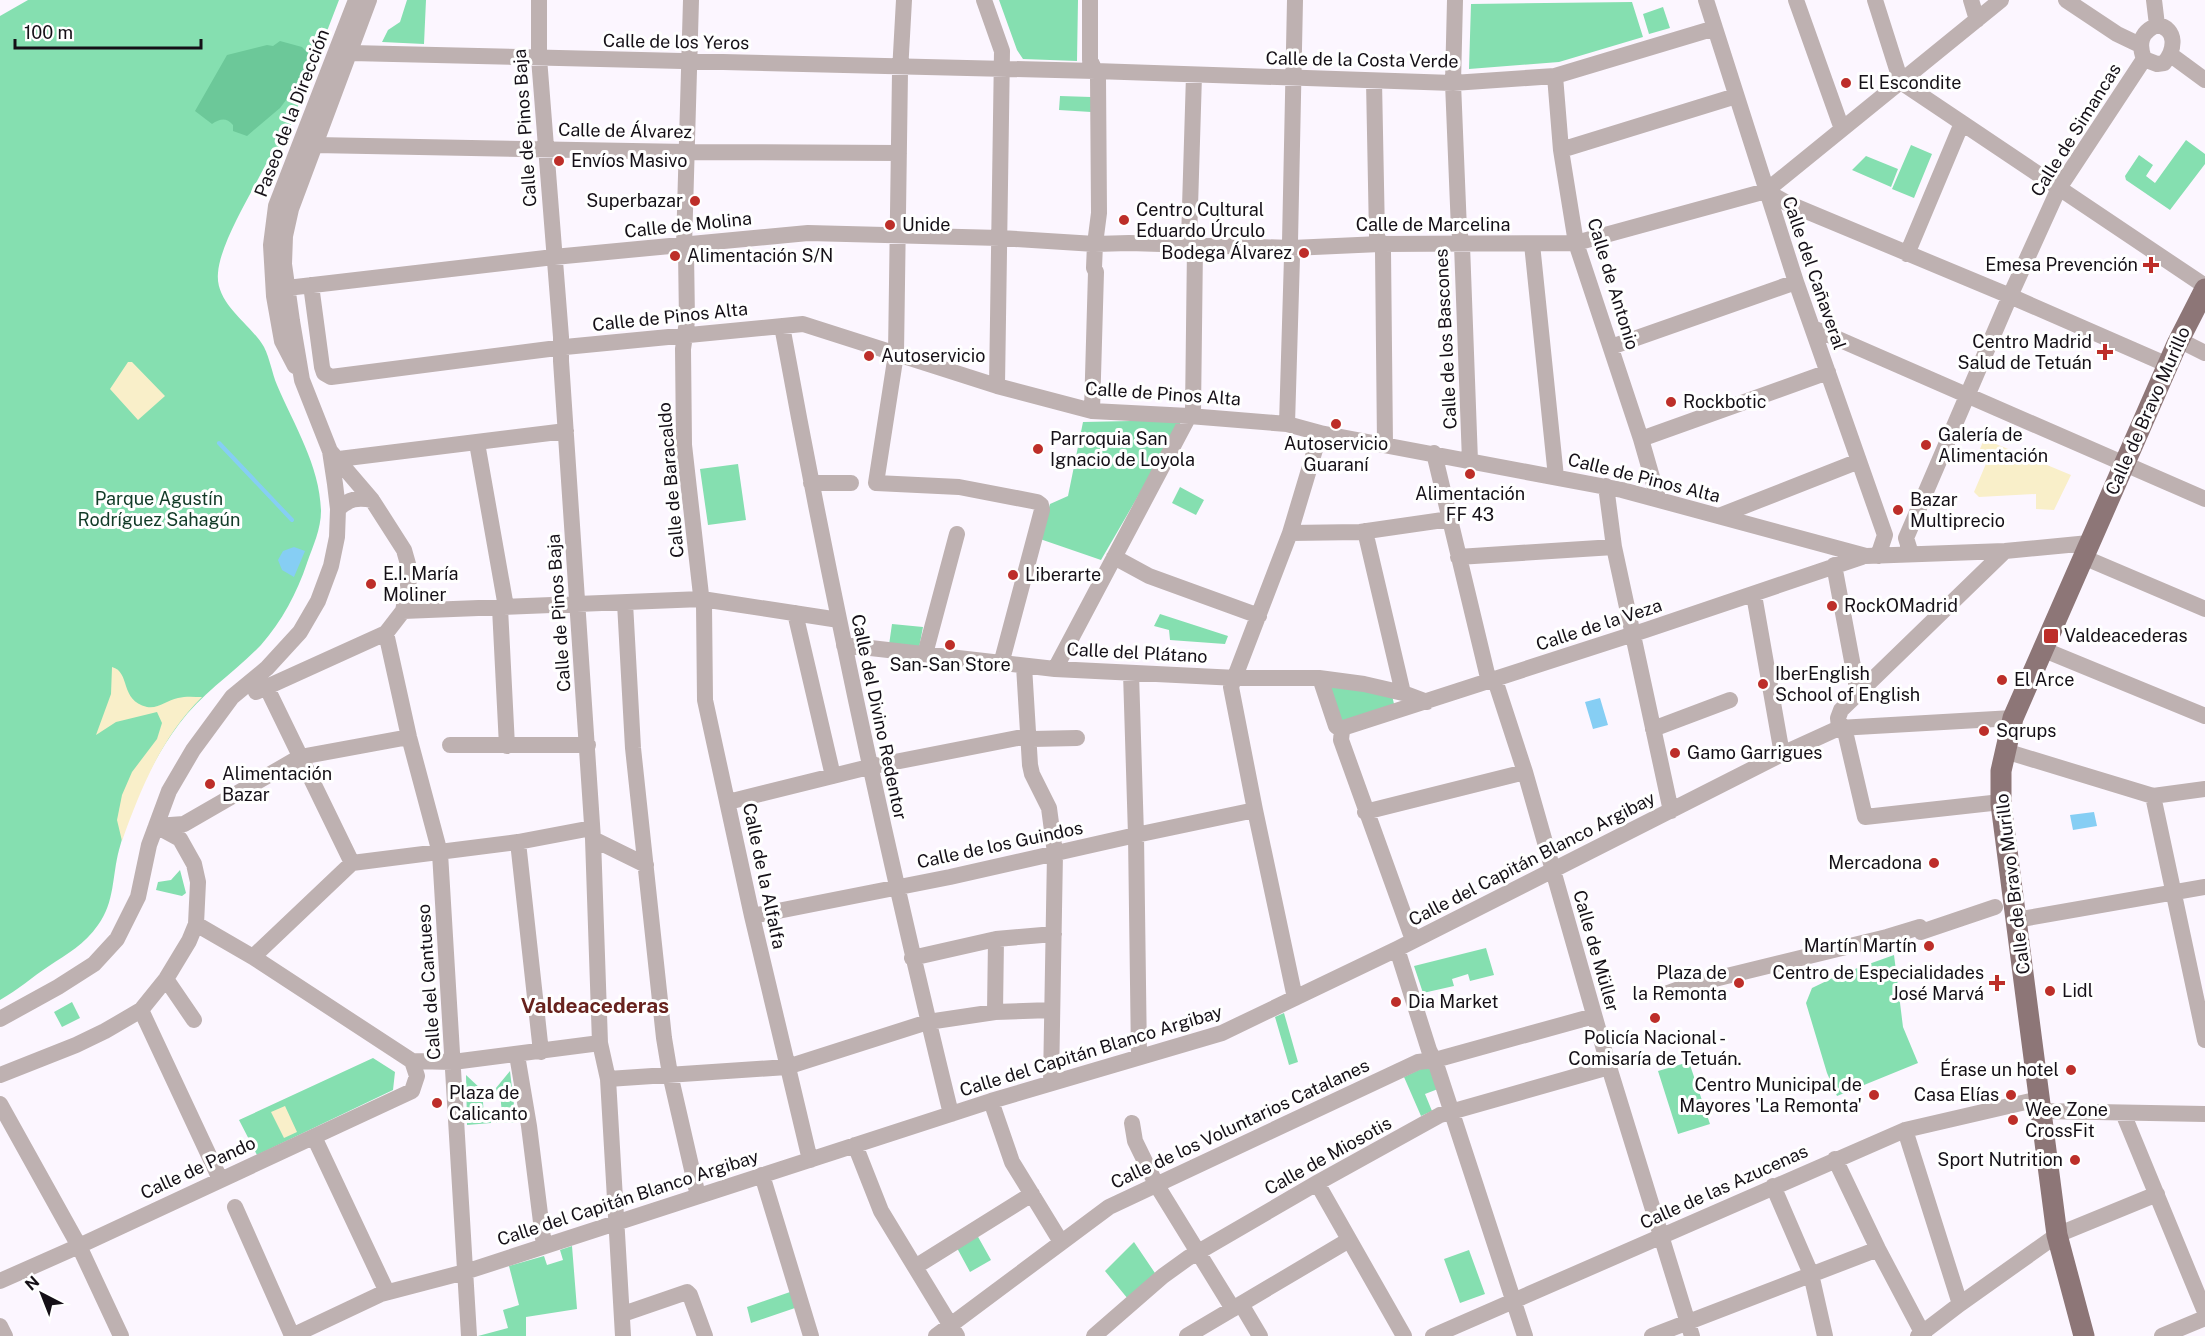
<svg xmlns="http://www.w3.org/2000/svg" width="2205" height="1336" font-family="'Public Sans',sans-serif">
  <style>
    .green { fill: #85dfb0 }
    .forest { fill: #6cc899 }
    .sand { fill: #f9efc9 }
    .water { fill: #86cef4 }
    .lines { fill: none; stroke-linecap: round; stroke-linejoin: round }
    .stream { stroke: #86cef4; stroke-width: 4 }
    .minor { stroke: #beb1b1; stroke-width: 16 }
    .major { stroke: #8d7677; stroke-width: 21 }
    .poi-dot { fill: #bd2e29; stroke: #fff; stroke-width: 2 }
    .labels { text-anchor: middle; stroke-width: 6; stroke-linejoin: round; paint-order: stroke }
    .street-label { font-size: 18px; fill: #151017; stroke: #fff }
    .poi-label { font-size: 18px; fill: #151017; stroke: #fff; text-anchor: start }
    .park-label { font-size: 18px; fill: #113a27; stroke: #fff }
    .quarter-label { font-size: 21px; font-weight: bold; fill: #67221d; stroke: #fff }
  </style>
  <rect width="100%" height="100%" fill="#fcf6ff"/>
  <path class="green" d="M28 0H339L275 166 266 164C252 192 220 243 218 273 215 304 250 323 264 347 270 359 272 373 277 385 294 425 320 466 321 511 321 529 313 546 307 563 297 593 282 621 261 645 234 673 202 693 179 724 152 760 131 806 119 850 112 876 115 902 98 925 85 944 67 954 49 966 32 977 18 990 0 1000V16Z
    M407 0H426L424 44 382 42 388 30 400 22Z
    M999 0H1078L1077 61 1023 59 1017 50Z
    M1632 2 1643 37 1559 62 1469 69 1471 4Z
    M1663 7 1670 28 1649 34 1643 14Z
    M1060 96 1091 97V112L1059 110Z
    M2186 140 2205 154V164L2170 210 2126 180 2125 176 2139 155 2153 165 2146 176 2155 183Z
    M1911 145 1932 154 1914 198 1892 189Z
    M1866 156 1898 169 1891 187 1852 170Z
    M1178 420 1181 422 1101 560 1040 539 1050 504 1068 496 1083 422Z
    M738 464 746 520 708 525 700 469Z
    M1180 487 1204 500 1196 515 1172 503Z
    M1160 614 1228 636 1225 644 1170 640 1169 630 1154 626Z
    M892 624 923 627 919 648 889 645Z
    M1326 683 1392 695 1394 704 1341 722Z
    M180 870 186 893 182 896 156 890 158 882 171 880Z
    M1486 948 1494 975 1470 981 1468 974 1452 979 1454 986 1423 993 1414 966Z
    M1894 955 1903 1027 1918 1063 1837 1096 1827 1073 1806 1003 1812 988 1841 974Z
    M72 1002 80 1018 62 1027 54 1012Z
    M1284 1013 1298 1062 1289 1065 1275 1017Z
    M373 1058 395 1072 393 1090 257 1155 239 1120Z
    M1689 1062 1710 1124 1678 1134 1658 1071Z
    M1425 1067 1432 1070 1438 1089 1425 1094 1432 1111 1421 1116 1404 1077Z
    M510 1071 516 1122 496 1123V1115L502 1114 500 1092H497L496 1088Z
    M466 1075 482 1090 484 1115 490 1116 491 1123 467 1125Z
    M977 1235 991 1260 970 1272 957 1248Z
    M1134 1242 1157 1276 1128 1299 1105 1271Z
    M572 1246 577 1309 526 1317V1336H478L508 1328 503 1310 519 1305 509 1266 544 1256 547 1265 563 1260 560 1250Z
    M1469 1250 1485 1294 1460 1303 1444 1259Z
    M790 1292 795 1308 751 1323 747 1307Z"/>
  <path class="forest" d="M280 41 302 47 311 56 299 83 280 108 247 136 233 131V125C226 117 220 119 212 124L195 111 227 55 267 45 273 46Z"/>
  <path class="sand" d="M128 362H132L165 396 138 420 110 389Z
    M1984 439 2071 475 2054 510 2036 509V494L1979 497 1974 492 1988 459 1978 454Z
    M112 667C131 672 119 700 147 707 159 709 167 700 178 698 186 696 194 697 202 697 162 736 140 790 122 841L117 820 122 795 132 772 157 739 162 723 157 712 116 722 96 735 111 694Z
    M285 1106 297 1132 284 1138 271 1112Z"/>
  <path class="water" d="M294 547 305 551 294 577 282 570 278 560 283 551Z
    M1600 698 1608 725 1593 729 1585 702Z
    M2094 812 2097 826 2073 830 2070 815Z"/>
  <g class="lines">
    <path class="stream" d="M219 443 292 520"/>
    <path class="minor" d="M539 0V58L561 337V361L593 839 600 1043 608 1079 623 1336
      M691 0 684 246 686 251 687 321 683 349 684 445 701 595 704 605 705 700 752 916 810 1160
      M904 0 900 72 896 354 876 483 959 487 1037 502 1041 505 1042 510 1001 664
      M984 0 1002 51 997 386
      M1090 0V60L1098 77 1099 213 1095 244 1094 268 1096 272 1092 411
      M1455 0 1453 83 1459 230 1462 245 1470 461
      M1706 0 1796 282 1885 535 1878 556
      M1796 0 1842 129
      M1875 0 1901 82 2205 286
      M1971 0 1977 20
      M2066 0 2117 34 2140 45
      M2154 0 2157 25
      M2157 25C2178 28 2175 51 2164 63L2157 64 2144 59C2138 43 2141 32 2157 25Z
      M351 53 1095 71 1453 83 1555 76 1715 28
      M2171 55 2205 80
      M1555 76 1561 150 1576 243 1641 439 1658 498
      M1374 81 1377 236 1383 251 1385 444
      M315 145 687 152 899 153
      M1561 150 1736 96
      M1766 191 1787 203 2010 296 2168 365
      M1532 244 1556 477
      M1907 254 1962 123
      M311 285 322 367 324 373 331 377 565 347 803 324 997 386 1092 411 1189 416 1287 424 1320 433 1622 490 1866 556 2005 551 2089 543
      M287 288 554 257 808 233 1000 238 1095 244 1129 243 1292 248 1380 244 1576 243 1766 191 2001 0
      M782 326C830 590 887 853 951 1114
      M1813 328 2205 499
      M2179 340 2205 353
      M1611 347 1796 282
      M295 366 282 341 274 296 271 245 276 206 356 0
      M1287 424 1292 257 1290 242 1295 0
      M1641 439 1828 372
      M477 443 506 607
      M1434 453 1489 682
      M339 459 566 431
      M811 483H851
      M1606 486 1614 547 1671 811
      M338 509C349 499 357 497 372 500
      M1719 516 1859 461
      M1365 531 1403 693
      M1290 533 1360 532 1450 519
      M1911 554 1906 538 2010 296 2059 188 2144 59
      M1114 557 1149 576 1259 616
      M1458 557 1614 547
      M2083 557 2205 609
      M1834 565 1858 693
      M1754 595 1782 754
      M625 603 633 748 664 1038 670 1074 698 1196
      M500 608 507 746
      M403 611 702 599 839 620
      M795 613 833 776
      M386 633 409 737 440 853 469 1336
      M844 645 1055 669 1237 678H1319L1364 684 1403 693 1427 702
      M2042 649 2205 716
      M925 654 957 534
      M1024 666 1030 765 1032 774 1049 808 1055 853 1051 1083
      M1055 669 1189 416 1193 412 1195 246 1189 240 1194 75
      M1131 673 1136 835 1139 1057
      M1495 680 1525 772 1609 1067 1692 1336
      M1322 684 1336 726 1342 730
      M266 686 352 863 518 842 592 828
      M256 692 386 633 403 611 409 580 408 564 404 550 372 500 330 451
      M1844 727 1865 817 2001 802
      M1839 728 1838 718 1841 710 2005 551
      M1653 729 1730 700
      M1342 730 1346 727 1646 630 1862 557
      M1342 730 1341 740 1413 940
      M450 745H588
      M2005 751 2153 796 2205 789
      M2153 796 2205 1040
      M728 802 869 767 1028 736 1032 739 1077 738
      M1365 812 1525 772
      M157 826 184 824 300 757 409 737
      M593 839 646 865
      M518 842 541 1052
      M752 916 950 877 1136 835 1255 810
      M2016 920 2205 887
      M196 924 253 957 412 1061
      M1397 949 1429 1050 1437 1067 1525 1336
      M253 957 352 863
      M912 958 996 939 1054 934
      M166 979 194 1020
      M1668 993 1690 985 1887 937 1920 927 1921 932 1995 907
      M1295 998 1255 810 1231 687 1290 533 1320 433
      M141 1010 220 1179
      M995 1012 996 939
      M0 1019 58 987 94 964 117 939 138 897 149 845 169 791 193 750 232 697 267 668 300 632 318 601 331 566 337 537 338 509 335 484 330 451 302 380 292 321 284 264 285 236 291 209 369 0
      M517 1055 529 1126 544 1246
      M412 1061 453 1062 600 1043
      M0 1075 76 1045 105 1031 141 1010 166 979 189 941 196 924 198 882 194 864 180 839 156 826
      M608 1079 787 1067 928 1022 995 1012 1052 1010
      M991 1101 1012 1162 1061 1242
      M0 1104 79 1246 121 1336
      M2041 1111 2205 1114
      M2123 1113 2205 1312
      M1132 1123 1135 1141 1156 1184 1233 1309
      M1905 1130 1960 1304
      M314 1137 387 1292
      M855 1145 881 1211 957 1336
      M1835 1159 1878 1249 1924 1336
      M762 1175 811 1336
      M1317 1183 1404 1336
      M1773 1186 1811 1274 1825 1336
      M235 1207 290 1331 292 1336 381 1294 465 1272 991 1101 1222 1033 1397 949 1782 754 1839 728 2013 718
      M915 1267 1032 1194
      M0 1281 79 1246 412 1091 417 1076 412 1061
      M1241 1304 1260 1336
      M623 1314 687 1292 690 1295 705 1336
      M0 1326 5 1336
      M936 1336 1109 1207 1418 1062 1435 1060 1594 1016
      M1094 1336 1163 1276 1188 1258 1317 1183 1440 1115 1609 1067
      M1187 1336 1349 1240
      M1433 1336 1905 1130 2039 1099
      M1652 1336 1878 1249
      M1918 1336 1960 1304 2057 1235 2157 1194
      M2162 1336 2205 1318"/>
    <path class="major" d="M2084 1336 2057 1235 2001 804V771L2013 718 2177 344 2205 289"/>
  </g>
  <g class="poi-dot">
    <circle cx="1846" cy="83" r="6"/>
    <circle cx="559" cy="161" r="6"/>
    <circle cx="695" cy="201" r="6"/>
    <circle cx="1124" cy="220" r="6"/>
    <circle cx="890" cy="225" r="6"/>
    <circle cx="1304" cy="253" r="6"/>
    <circle cx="675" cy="256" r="6"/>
    <path d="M2148 256h6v6h6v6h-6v6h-6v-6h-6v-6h6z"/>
    <path d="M2102 343h6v6h6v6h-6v6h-6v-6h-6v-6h6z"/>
    <circle cx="869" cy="356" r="6"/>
    <circle cx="1671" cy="402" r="6"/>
    <circle cx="1336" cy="424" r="6"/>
    <circle cx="1926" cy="445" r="6"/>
    <circle cx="1038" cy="449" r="6"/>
    <circle cx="1470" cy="474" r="6"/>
    <circle cx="1898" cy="510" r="6"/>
    <circle cx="1013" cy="575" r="6"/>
    <circle cx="371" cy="584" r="6"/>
    <circle cx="1832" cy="606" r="6"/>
    <rect x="2043" y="628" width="16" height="16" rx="3"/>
    <circle cx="950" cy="645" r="6"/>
    <circle cx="2002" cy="680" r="6"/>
    <circle cx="1763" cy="684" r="6"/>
    <circle cx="1984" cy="731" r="6"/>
    <circle cx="1675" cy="753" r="6"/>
    <circle cx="210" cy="784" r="6"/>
    <circle cx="1934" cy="863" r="6"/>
    <circle cx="1929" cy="946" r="6"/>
    <circle cx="1739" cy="983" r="6"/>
    <path d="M1994 974h6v6h6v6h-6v6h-6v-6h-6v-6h6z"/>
    <circle cx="2050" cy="991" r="6"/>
    <circle cx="1396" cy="1002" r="6"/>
    <circle cx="1655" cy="1018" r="6"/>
    <circle cx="2071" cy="1070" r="6"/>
    <circle cx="1874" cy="1095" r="6"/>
    <circle cx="2011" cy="1095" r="6"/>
    <circle cx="437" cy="1103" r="6"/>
    <circle cx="2013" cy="1120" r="6"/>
    <circle cx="2075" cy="1160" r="6"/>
  </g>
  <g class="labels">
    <g class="street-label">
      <text transform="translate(676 42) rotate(1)" y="6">Calle de los Yeros</text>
      <text transform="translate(1362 60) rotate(1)" y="6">Calle de la Costa Verde</text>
      <text transform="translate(292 113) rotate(-69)" y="6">Paseo de la Dirección</text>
      <text transform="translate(525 128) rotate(-94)" y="6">Calle de Pinos Baja</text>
      <text transform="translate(2076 130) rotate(-58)" y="6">Calle de Simancas</text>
      <text transform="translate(625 131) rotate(1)" y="6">Calle de Álvarez</text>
      <text transform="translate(688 225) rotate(-6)" y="6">Calle de Molina</text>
      <text x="1433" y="231">Calle de Marcelina</text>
      <text transform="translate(1814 273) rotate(71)" y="6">Calle del Cañaveral</text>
      <text transform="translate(1613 284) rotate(73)" y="6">Calle de Antonio</text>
      <text transform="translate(670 317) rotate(-6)" y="6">Calle de Pinos Alta</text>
      <text transform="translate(1446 339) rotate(-93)" y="6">Calle de los Bascones</text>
      <text transform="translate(1163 394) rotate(4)" y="6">Calle de Pinos Alta</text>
      <text transform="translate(2148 411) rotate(-66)" y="6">Calle de Bravo Murillo</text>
      <text transform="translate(1644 478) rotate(14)" y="6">Calle de Pinos Alta</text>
      <text transform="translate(671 480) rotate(-95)" y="6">Calle de Baracaldo</text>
      <text transform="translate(559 613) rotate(-94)" y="6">Calle de Pinos Baja</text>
      <text transform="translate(1599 625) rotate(-18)" y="6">Calle de la Veza</text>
      <text transform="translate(1137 653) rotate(3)" y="6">Calle del Plátano</text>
      <text transform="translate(879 717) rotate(78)" y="6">Calle del Divino Redentor</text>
      <text transform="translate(1000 845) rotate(-12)" y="6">Calle de los Guindos</text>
      <text transform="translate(1532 859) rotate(-27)" y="6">Calle del Capitán Blanco Argibay</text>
      <text transform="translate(764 876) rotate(78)" y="6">Calle de la Alfalfa</text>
      <text transform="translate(2013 884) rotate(-97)" y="6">Calle de Bravo Murillo</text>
      <text transform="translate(1596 951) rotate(74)" y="6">Calle de Müller</text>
      <text transform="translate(429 982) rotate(-94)" y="6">Calle del Cantueso</text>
      <text transform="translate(1091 1051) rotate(-17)" y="6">Calle del Capitán Blanco Argibay</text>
      <text transform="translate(1240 1124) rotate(-25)" y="6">Calle de los Voluntarios Catalanes</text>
      <text transform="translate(1328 1156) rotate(-29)" y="6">Calle de Miosotis</text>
      <text transform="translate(198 1168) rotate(-25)" y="6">Calle de Pando</text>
      <text transform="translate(1724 1187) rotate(-24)" y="6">Calle de las Azucenas</text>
      <text transform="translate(628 1198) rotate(-18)" y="6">Calle del Capitán Blanco Argibay</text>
    </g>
    <g class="poi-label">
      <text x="1858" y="89">El Escondite</text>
      <text x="571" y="167">Envíos Masivo</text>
      <text x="683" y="207" text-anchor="end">Superbazar</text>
      <text x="1136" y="216">Centro Cultural<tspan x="1136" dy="21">Eduardo Úrculo</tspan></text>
      <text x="902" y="231">Unide</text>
      <text x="1292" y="259" text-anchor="end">Bodega Álvarez</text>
      <text x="687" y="262">Alimentación S/N</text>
      <text x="2138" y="271" text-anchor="end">Emesa Prevención</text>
      <text x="2092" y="348" text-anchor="end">Centro Madrid<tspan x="2092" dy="21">Salud de Tetuán</tspan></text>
      <text x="881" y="362">Autoservicio</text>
      <text x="1683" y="408">Rockbotic</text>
      <text x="1938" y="441">Galería de<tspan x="1938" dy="21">Alimentación</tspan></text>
      <text x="1050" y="445">Parroquia San<tspan x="1050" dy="21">Ignacio de Loyola</tspan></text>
      <text x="1336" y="450" text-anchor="middle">Autoservicio<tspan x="1336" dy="21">Guaraní</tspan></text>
      <text x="1470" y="500" text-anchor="middle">Alimentación<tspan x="1470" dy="21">FF 43</tspan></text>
      <text x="1910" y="506">Bazar<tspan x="1910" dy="21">Multiprecio</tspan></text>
      <text x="383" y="580">E.I. María<tspan x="383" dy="21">Moliner</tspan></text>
      <text x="1025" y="581">Liberarte</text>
      <text x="1844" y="612">RockOMadrid</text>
      <text x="2064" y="642">Valdeacederas</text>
      <text x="950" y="671" text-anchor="middle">San-San Store</text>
      <text x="1775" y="680">IberEnglish<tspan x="1775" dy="21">School of English</tspan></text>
      <text x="2014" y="686">El Arce</text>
      <text x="1996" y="737">Sqrups</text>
      <text x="1687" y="759">Gamo Garrigues</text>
      <text x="222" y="780">Alimentación<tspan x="222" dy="21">Bazar</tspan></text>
      <text x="1922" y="869" text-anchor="end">Mercadona</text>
      <text x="1917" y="952" text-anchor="end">Martín Martín</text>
      <text x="1727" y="979" text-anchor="end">Plaza de<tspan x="1727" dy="21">la Remonta</tspan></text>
      <text x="1984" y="979" text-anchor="end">Centro de Especialidades<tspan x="1984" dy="21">José Marvá</tspan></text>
      <text x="2062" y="997">Lidl</text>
      <text x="1408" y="1008">Dia Market</text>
      <text x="1655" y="1044" text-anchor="middle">Policía Nacional -<tspan x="1655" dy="21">Comisaría de Tetuán.</tspan></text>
      <text x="2059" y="1076" text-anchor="end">Érase un hotel</text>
      <text x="1862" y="1091" text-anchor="end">Centro Municipal de<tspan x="1862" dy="21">Mayores 'La Remonta'</tspan></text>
      <text x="449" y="1099">Plaza de<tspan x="449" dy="21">Calicanto</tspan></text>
      <text x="1999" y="1101" text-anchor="end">Casa Elías</text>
      <text x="2025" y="1116">Wee Zone<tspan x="2025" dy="21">CrossFit</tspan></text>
      <text x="2063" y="1166" text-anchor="end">Sport Nutrition</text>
    </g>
    <g class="park-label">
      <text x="159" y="505">Parque Agustín<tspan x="159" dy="21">Rodríguez Sahagún</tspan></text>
    </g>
    <g class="quarter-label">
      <text x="595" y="1013">Valdeacederas</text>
    </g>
  </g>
  <g transform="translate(42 1294) rotate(318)" stroke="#ffffff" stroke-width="4.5" paint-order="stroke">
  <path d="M0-4.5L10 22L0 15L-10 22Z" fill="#151017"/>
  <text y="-9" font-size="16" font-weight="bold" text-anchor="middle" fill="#151017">N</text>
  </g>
  <path d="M15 39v9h186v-9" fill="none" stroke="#151017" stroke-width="3"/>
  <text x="24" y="39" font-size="18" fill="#151017" stroke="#ffffff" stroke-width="4.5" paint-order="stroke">100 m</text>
</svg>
